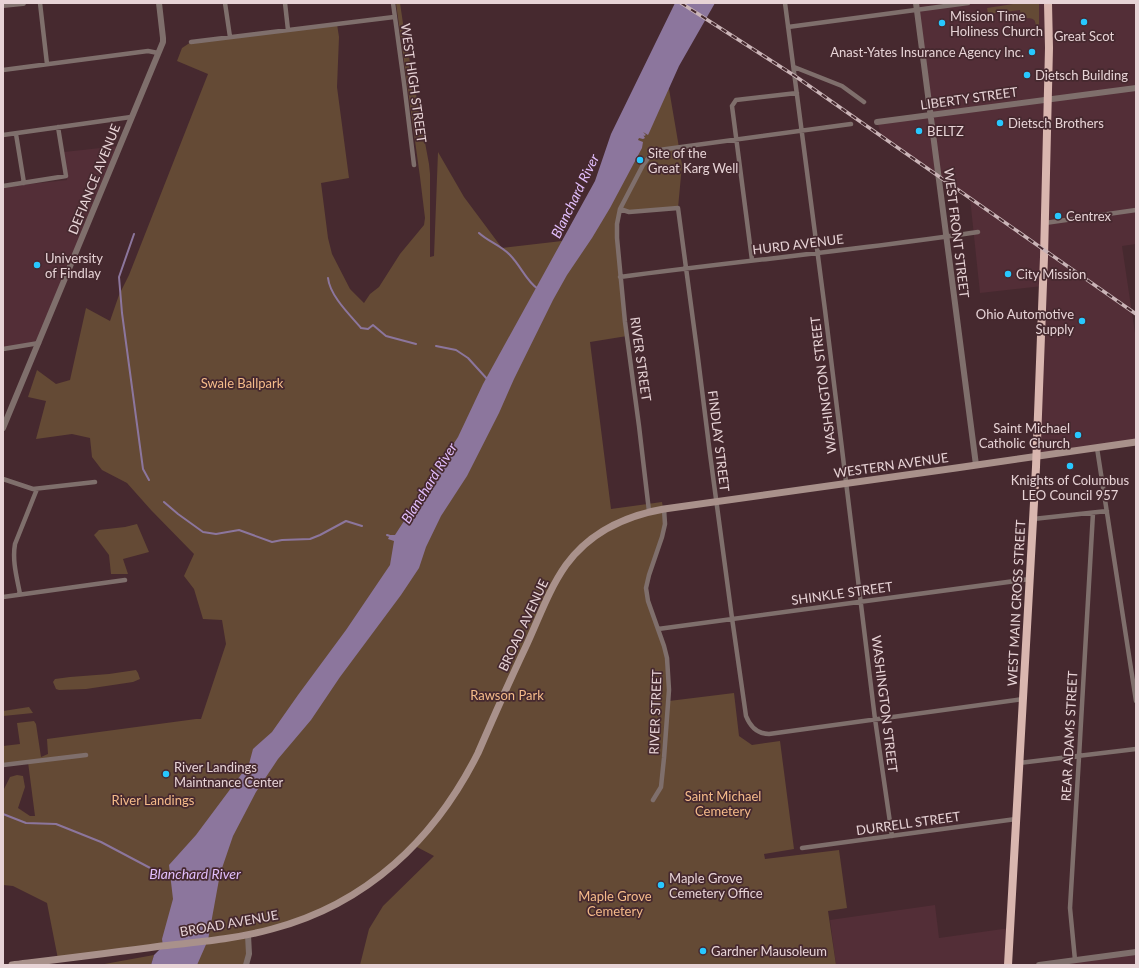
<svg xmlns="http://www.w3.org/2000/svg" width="1139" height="968" font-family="Lato,sans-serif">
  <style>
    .built { fill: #532e37 }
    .green { fill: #644a35 }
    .water { fill: #8c769d }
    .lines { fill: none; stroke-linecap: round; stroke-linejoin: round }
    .stream { stroke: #8c769d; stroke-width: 2 }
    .minor { stroke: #7f6f6c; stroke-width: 4.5 }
    .tertiary { stroke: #7f6f6c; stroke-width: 6 }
    .secondary { stroke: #a9918b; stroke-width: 7 }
    .trunk { stroke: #d9b6af; stroke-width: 8 }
    .rail-casing { stroke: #cab4b7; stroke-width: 3.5 }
    .rail { stroke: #46292f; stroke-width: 2; stroke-dasharray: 6; stroke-linecap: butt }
    .poi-dot { fill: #27c8ff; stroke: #46292f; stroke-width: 1.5 }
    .labels { text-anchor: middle; stroke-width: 3.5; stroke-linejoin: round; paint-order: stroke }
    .poi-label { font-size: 13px; fill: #e7d3d6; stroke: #46292f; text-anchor: start }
    .street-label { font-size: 13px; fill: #e7d3d6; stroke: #46292f }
    .park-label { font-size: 13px; fill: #f5bb8a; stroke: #46292f }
    .water-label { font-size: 14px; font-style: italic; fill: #e1bdfb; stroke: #46292f }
  </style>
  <rect width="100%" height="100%" fill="#46292f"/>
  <path class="built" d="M916 3H1136V244L1122 246 1136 340V442L1037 456 1043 286 980 293 970 198 882 137 877 122 930 114Z
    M119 146 39 343 3 348V187L67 180 64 152Z
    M935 905 939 938 1010 928 1008 965H836L830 920Z
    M1136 952V965H1039Z"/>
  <path class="green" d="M396 3H400L404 30 429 164 430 174V257L434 256 438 152 464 197 502 248 562 241 569 243 654 70 669 89 682 165 678 208 619 213 617 224 627 336 590 342 611 509 662 502 665 520 646 588 664 646 669 701 734 693 739 736 752 745 780 741 794 849 764 854 765 859 839 850 847 908 828 911 836 965H360L369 929 383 906 434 856 415 846 364 888 317 914 248 935 245 965H172L176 944 58 959 47 903 13 886 3 885V791L10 777 17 775 23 776 25 787 18 808 30 816H35L28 762 4 765 3 746 20 744 17 723 34 721 36 724 41 757 48 754 47 739 196 719H201L226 644 222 620 203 619 194 589 184 576 194 554 151 510 127 483 102 470 92 457 90 438 72 434 36 439 46 401 28 397 37 370 56 384 70 380 86 308 110 321 119 295 129 275 208 74 177 61 182 48 191 42 337 24 339 37 337 87 349 178 321 183 328 238 332 254 350 289 364 303 370 294 379 287 400 254 424 225 425 218 420 177Z
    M1019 3H1039V32L1036 30C1036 16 1033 19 1021 18L1020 10 988 14 987 8Z
    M137 524 149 552 123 559 128 574H111L109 555 94 535 99 530 125 527Z
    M136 670 138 673 140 679 133 682 86 689 59 690 56 689 53 682 55 679 70 677 109 674Z
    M29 707 33 713 3 716V711Z
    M154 955 151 965H99Z"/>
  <path class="water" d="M675 3H715L679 66 649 133 648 135 643 132 646 135 644 136 643 135 645 138 643 139 639 138 638 140 643 142 642 148 610 208 592 238 567 275 553 300 514 379 499 413 467 476 441 516 426 547 419 568 401 595 340 677 311 720 278 759 256 792 233 836 220 874 208 940 197 965H151L154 955 163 946 162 939 173 899 169 865 196 835 249 764 253 749 272 732 298 695 346 630 390 565 394 541 388 539 390 535H395L458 437 483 384 595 181 611 134Z"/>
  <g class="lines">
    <path class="stream" d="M479 233C489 242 500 245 510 255 521 266 526 281 538 289
      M134 234 119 277 122 313 143 469 149 480
      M328 278C330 296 350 315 361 328L368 329 373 325 386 336 416 344
      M436 346 456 350 468 358 488 380
      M164 502 178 514 203 532 216 534 239 530 272 542 282 540 310 539 320 535 346 521 362 526
      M387 535 390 536
      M3 814 26 823 56 824 101 842 171 879"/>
    <path class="minor" d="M40 3 47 64
      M225 3 230 37
      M285 3 288 30
      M393 3 404 83 414 165
      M785 3 825 310 875 719 892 836
      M788 27 968 3
      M191 42 394 17
      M794 67 842 86 864 102
      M3 70 148 51 158 53
      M16 134 24 183
      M3 135 131 117
      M3 186 66 176 58 127
      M620 209 629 212 678 208 697 350 710 454 732 618 746 716C750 726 757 734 769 734L1023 699
      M1045 223 1136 210
      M752 260 732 106 736 100 797 93
      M620 277C739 261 859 250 978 232
      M3 349 39 343
      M1097 448 1136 701
      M3 479 33 489 95 482
      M649 511 639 426 625 322 617 238V224L620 209 643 165 649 157 659 150 851 124
      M1033 519 1107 511
      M20 594C17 578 12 561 15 544L37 489
      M3 597 125 580
      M658 629 1030 579
      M1019 763 1136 749
      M3 765 86 755
      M653 800 661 787 664 758 669 690 667 658 664 646 648 601 646 588 649 575 662 537 665 524 664 509
      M802 848 1016 819
      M1075 960 1070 908 1079 757 1093 513"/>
    <path class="tertiary" d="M916 3 976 465
      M3 5 23 3
      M877 122 1136 88
      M3 428 163 42V38L159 3
      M246 965 249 954 248 935
      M1039 965 1136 952"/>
    <path class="secondary" d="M12 965C61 959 111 953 161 946 198 942 236 939 272 929 367 904 435 839 478 753 494 716 510 680 527 644 539 618 549 589 566 565 590 532 624 516 664 509L956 468 1136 442"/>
    <path class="trunk" d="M1008 965 1036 467 1044 257 1049 48 1048 3"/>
    <g class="rail-casing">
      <path id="rail" d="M681 3 795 76 1136 314"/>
    </g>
    <use href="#rail" class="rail"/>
  </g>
  <g class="poi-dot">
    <circle cx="1084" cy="22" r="4"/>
    <circle cx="942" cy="23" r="4"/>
    <circle cx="1032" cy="52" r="4"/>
    <circle cx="1027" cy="75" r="4"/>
    <circle cx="1000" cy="123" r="4"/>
    <circle cx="919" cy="131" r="4"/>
    <circle cx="640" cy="160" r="4"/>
    <circle cx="1058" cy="216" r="4"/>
    <circle cx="37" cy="265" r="4"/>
    <circle cx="1008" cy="274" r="4"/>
    <circle cx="1082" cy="321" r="4"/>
    <circle cx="1078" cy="435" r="4"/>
    <circle cx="1070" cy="466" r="4"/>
    <circle cx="166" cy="774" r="4"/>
    <circle cx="661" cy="885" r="4"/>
    <circle cx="703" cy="951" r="4"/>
  </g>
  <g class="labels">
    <g class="poi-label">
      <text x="950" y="21">Mission Time<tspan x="950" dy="15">Holiness Church</tspan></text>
      <text x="1084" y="41" text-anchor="middle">Great Scot</text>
      <text x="1024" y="57" text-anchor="end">Anast-Yates Insurance Agency Inc.</text>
      <text x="1035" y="80">Dietsch Building</text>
      <text x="1008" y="128">Dietsch Brothers</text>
      <text x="927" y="136">BELTZ</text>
      <text x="648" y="158">Site of the<tspan x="648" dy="15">Great Karg Well</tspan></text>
      <text x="1066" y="221">Centrex</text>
      <text x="45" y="263">University<tspan x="45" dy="15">of Findlay</tspan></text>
      <text x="1016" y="279">City Mission</text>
      <text x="1074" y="319" text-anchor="end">Ohio Automotive<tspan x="1074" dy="15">Supply</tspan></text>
      <text x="1070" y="433" text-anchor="end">Saint Michael<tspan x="1070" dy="15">Catholic Church</tspan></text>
      <text x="1070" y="485" text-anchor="middle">Knights of Columbus<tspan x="1070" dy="15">LEO Council 957</tspan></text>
      <text x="174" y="772">River Landings<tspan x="174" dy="15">Maintnance Center</tspan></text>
      <text x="669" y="883">Maple Grove<tspan x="669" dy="15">Cemetery Office</tspan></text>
      <text x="711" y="956">Gardner Mausoleum</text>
    </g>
    <g class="street-label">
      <text transform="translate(414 83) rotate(82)" y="5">WEST HIGH STREET</text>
      <text transform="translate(969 98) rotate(-8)" y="5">LIBERTY STREET</text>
      <text transform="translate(94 179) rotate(-68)" y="5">DEFIANCE AVENUE</text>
      <text transform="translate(957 233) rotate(83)" y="5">WEST FRONT STREET</text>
      <text transform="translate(798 244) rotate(-7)" y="5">HURD AVENUE</text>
      <text transform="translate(641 359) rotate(82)" y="5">RIVER STREET</text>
      <text transform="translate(823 385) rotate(-97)" y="5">WASHINGTON STREET</text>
      <text transform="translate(719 441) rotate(83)" y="5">FINDLAY STREET</text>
      <text transform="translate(891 465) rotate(-8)" y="5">WESTERN AVENUE</text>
      <text transform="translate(842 593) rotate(-8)" y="5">SHINKLE STREET</text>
      <text transform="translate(1016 603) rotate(-87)" y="5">WEST MAIN CROSS STREET</text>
      <text transform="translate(523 625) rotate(-65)" y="5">BROAD AVENUE</text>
      <text transform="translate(885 704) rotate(83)" y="5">WASHINGTON STREET</text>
      <text transform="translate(655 712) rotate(-88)" y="5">RIVER STREET</text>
      <text transform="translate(1069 736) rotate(-87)" y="5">REAR ADAMS STREET</text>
      <text transform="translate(908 823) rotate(-8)" y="5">DURRELL STREET</text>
      <text transform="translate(229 923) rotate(-10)" y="5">BROAD AVENUE</text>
    </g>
    <g class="park-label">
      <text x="242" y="388">Swale Ballpark</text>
      <text x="507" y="700">Rawson Park</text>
      <text x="723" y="801">Saint Michael<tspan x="723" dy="15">Cemetery</tspan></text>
      <text x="153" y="805">River Landings</text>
      <text x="615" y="901">Maple Grove<tspan x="615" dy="15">Cemetery</tspan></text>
    </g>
    <g class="water-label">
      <text transform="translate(575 196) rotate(-64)" y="5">Blanchard River</text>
      <text transform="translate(429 483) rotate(-58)" y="5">Blanchard River</text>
      <text x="195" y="879">Blanchard River</text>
    </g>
  </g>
  <rect width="1139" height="968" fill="none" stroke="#e7d3d6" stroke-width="8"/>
</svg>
